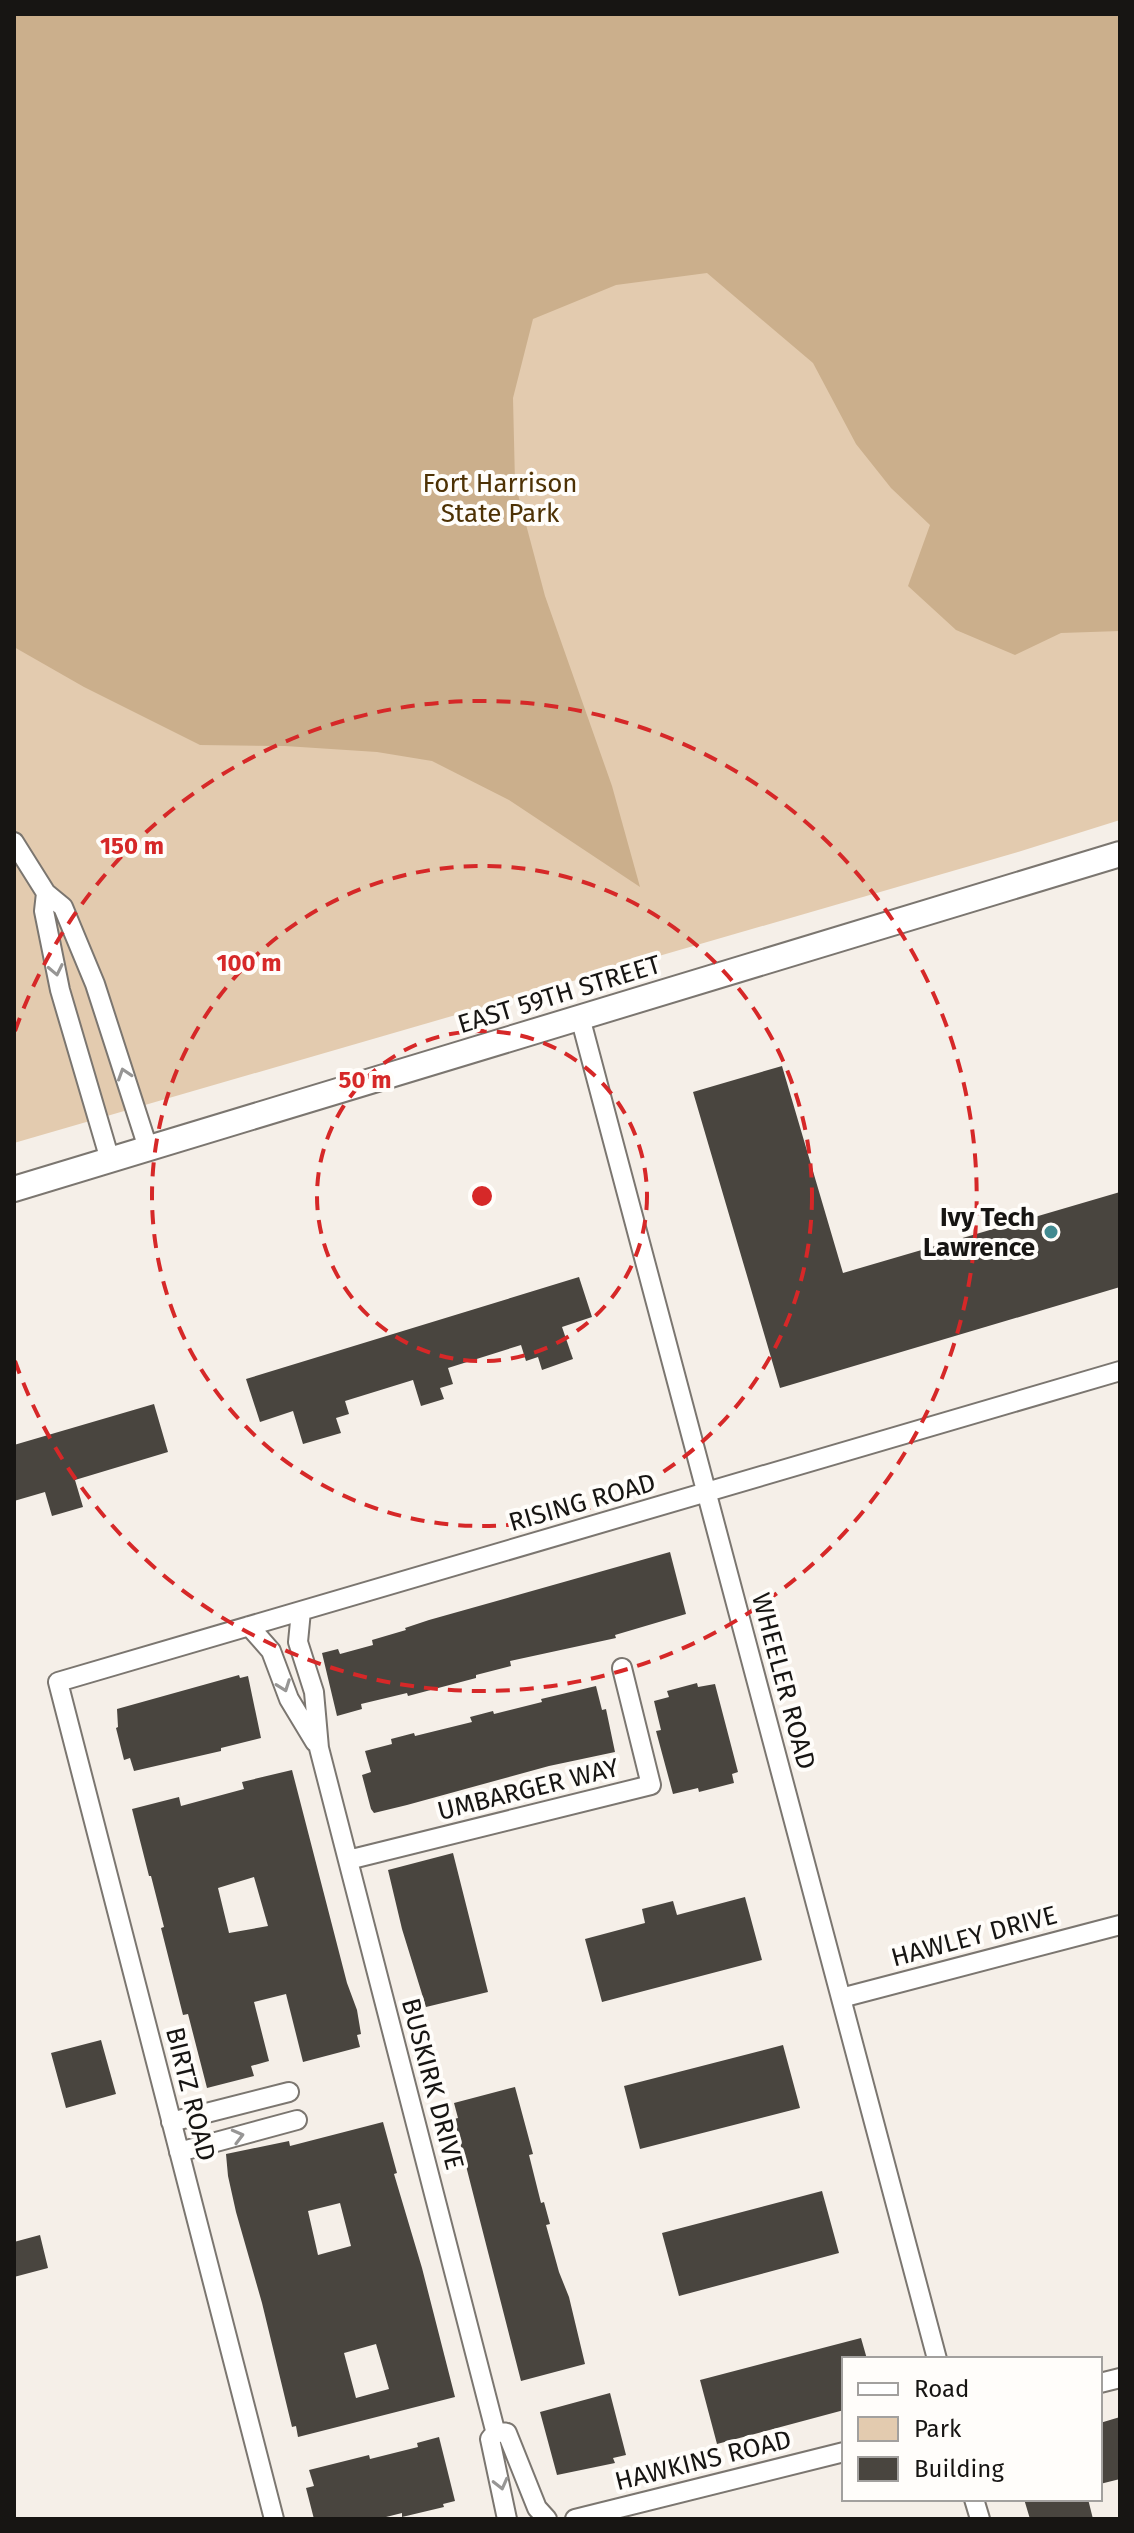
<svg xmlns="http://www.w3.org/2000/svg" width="1134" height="2533" font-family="'Fira Sans',sans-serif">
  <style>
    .green { fill: #e3cbaf }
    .forest { fill: #cbaf8c }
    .building { fill: #49453f; fill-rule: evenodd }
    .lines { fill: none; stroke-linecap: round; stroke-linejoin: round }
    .minor-casing { stroke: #7b7670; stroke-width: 22 }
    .tertiary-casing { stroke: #7b7670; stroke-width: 28 }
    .minor { stroke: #fff; stroke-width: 18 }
    .tertiary { stroke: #fff; stroke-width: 24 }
    .oneway { stroke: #979695 }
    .ring { fill: none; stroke: #d62828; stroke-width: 4; stroke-dasharray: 14 10 }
    .poi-dot { fill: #428a90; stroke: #fffdfa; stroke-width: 3 }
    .labels { text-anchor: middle; stroke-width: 8; stroke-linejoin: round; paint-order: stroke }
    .park-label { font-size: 26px; fill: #4d3104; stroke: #fffdfa }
    .street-label { font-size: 26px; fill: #171513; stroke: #fffdfa }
    .poi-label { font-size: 26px; font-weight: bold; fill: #171513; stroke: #fffdfa; text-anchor: end }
    .centre { fill: #d62828; stroke: #fffdfa; stroke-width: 4 }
    .ring-label { font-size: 24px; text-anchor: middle; font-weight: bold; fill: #d62828; stroke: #fffdfa; stroke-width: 8; stroke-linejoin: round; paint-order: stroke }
  </style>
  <rect width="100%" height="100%" fill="#f5efe8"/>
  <path class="green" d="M14 14H1120V820L1018 852 14 1143Z"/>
  <path class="forest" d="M14 14H1120V631L1061 633 1015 655 956 630 908 586 930 525 891 488 856 444 813 363 707 273 616 285 533 319 513 398 515 483 545 596 612 786 640 887 509 800 432 761 377 752 285 746 200 745 84 687 14 647Z"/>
  <path class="building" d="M782 1066 843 1273 1120 1192V1287L780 1388 693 1092Z
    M579 1277 592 1317 562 1327 573 1359 542 1370 538 1357 526 1361 521 1345 448 1368 453 1384 440 1388 444 1399 421 1406 413 1380 345 1401 349 1414 336 1418 341 1433 303 1444 293 1411 260 1422 246 1379Z
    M154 1404 168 1452 75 1480 83 1507 52 1516 45 1492 14 1501V1445Z
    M670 1552 686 1614 615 1635 616 1638 510 1661 511 1666 476 1675V1678L408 1696 407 1693 361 1704 362 1709 337 1716 322 1653 338 1649 340 1654 373 1645 372 1640 406 1630 405 1628 429 1620Z
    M239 1675 240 1678 248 1676 261 1738 221 1748V1751L134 1771 130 1758 124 1760 116 1728 118 1727 117 1709Z
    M697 1683 698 1687 715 1684 738 1772 732 1774 734 1783 699 1792 698 1788 673 1794 656 1731 661 1730 654 1701 669 1697 667 1691Z
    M596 1686 602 1710 606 1709 615 1752 549 1766 407 1805 374 1813 371 1809 362 1775 371 1772 365 1751 392 1744 391 1739 414 1733 415 1736 472 1722 470 1717 493 1711 494 1714 542 1702 541 1699Z
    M292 1770 347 1983 357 2010 361 2034 357 2035 360 2047 303 2062 286 1994 254 2002 269 2061 251 2066 254 2076 207 2088 188 2014 183 2015 161 1928 164 1927 151 1876H149L132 1809 179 1797 181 1806 244 1789 242 1782ZM254 1877 268 1926 229 1933 218 1888Z
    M453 1853 488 1992 426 2007 402 1929 388 1870Z
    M745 1897 762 1960 602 2002 585 1939 645 1923 642 1909 673 1901 677 1915Z
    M101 2040 116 2094 66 2108 51 2053Z
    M783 2045 800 2108 640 2149 624 2086Z
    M515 2087 533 2154 529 2155 541 2203 544 2202 550 2224 546 2225 559 2272 569 2297 585 2364 521 2381 454 2119 458 2118 454 2103Z
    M383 2122 397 2173 394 2174 422 2268 455 2397 298 2437 296 2426 292 2427 262 2303 236 2212 228 2176 226 2154 289 2141 290 2146ZM340 2203 351 2246 318 2255 308 2211ZM376 2344 389 2389 356 2398 344 2353Z
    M822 2191 839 2253 679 2296 662 2233Z
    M40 2235 48 2268 14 2277V2242Z
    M861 2338 867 2359H844V2410L717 2444 700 2380Z
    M610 2393 626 2455 613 2458 615 2463 557 2475 540 2412Z
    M1120 2417V2479L1100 2484V2423Z
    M439 2437 455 2501 443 2504 444 2507 402 2517V2513L378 2519H314L306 2488 314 2486 309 2470 369 2455 370 2459 418 2447 417 2443Z
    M1024 2499H1088L1093 2519H1030Z"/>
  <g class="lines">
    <g class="minor-casing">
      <path id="minor" d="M14 842 46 893 63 907 95 984 148 1148
        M46 893 44 911 60 990 110 1160
        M580 1017 937 2359
        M301 1611 298 1642 314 1692 319 1748 496 2434
        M249 1626 271 1651 289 1699 315 1742
        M348 1860 651 1785 622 1668
        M841 1998 1120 1925
        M171 2122 289 2092
        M179 2152 297 2120
        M1100 2383 1120 2378
        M974 2499 980 2519
        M274 2519 58 1682 1120 1371
        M507 2519 490 2439C494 2433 501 2431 507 2433L537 2508 547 2519
        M575 2519 844 2452"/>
    </g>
    <g class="tertiary-casing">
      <path id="tertiary" d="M14 1189 1120 854"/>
    </g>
    <use href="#minor" class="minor"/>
    <use href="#tertiary" class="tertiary"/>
  </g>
  <defs><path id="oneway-chevron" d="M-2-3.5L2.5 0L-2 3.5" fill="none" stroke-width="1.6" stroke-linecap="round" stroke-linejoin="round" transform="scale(2)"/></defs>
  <g class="oneway">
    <use href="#oneway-chevron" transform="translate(56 970) rotate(78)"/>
    <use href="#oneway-chevron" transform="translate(124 1074) rotate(-108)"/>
    <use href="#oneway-chevron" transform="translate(284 1686) rotate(70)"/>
    <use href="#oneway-chevron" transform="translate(238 2136) rotate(-15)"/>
    <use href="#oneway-chevron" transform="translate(501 2484) rotate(76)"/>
  </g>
  <g class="ring">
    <circle cx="482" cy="1196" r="165"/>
    <circle cx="482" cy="1196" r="330"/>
    <path d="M15 1031A495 495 0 1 1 15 1361"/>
  </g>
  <circle class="poi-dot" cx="1051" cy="1232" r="8"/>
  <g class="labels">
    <g class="park-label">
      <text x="500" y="492">Fort Harrison<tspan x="500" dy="30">State Park</tspan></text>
    </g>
    <g class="street-label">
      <text transform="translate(559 994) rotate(-17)" y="9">EAST 59TH STREET</text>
      <text transform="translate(582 1502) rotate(-16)" y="9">RISING ROAD</text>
      <text transform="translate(784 1681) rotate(75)" y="9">WHEELER ROAD</text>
      <text transform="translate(528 1789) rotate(-14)" y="9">UMBARGER WAY</text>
      <text transform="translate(974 1936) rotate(-15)" y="9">HAWLEY DRIVE</text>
      <text transform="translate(433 2084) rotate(75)" y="9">BUSKIRK DRIVE</text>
      <text transform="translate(191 2094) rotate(76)" y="9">BIRTZ ROAD</text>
      <text transform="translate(703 2460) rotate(-14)" y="9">HAWKINS ROAD</text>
    </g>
    <g class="poi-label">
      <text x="1035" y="1226">Ivy Tech<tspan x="1035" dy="30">Lawrence</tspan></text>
    </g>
  </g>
  <circle cx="482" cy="1196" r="12" class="centre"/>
  <g class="ring-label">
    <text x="132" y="854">150 m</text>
    <text x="249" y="971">100 m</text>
    <text x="365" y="1088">50 m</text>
  </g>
  <rect width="1134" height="2533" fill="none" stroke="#171513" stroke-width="32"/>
  <rect x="842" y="2357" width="260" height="144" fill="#fffdfa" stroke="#a2a09e" stroke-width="2"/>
  <rect x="858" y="2383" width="40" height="12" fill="#ffffff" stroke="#a2a09e" stroke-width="2"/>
  <text x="914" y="2397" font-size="24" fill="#171513">Road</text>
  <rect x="858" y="2417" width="40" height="24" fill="#e3cbaf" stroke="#a2a09e" stroke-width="2"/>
  <text x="914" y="2437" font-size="24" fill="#171513">Park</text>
  <rect x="858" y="2457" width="40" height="24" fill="#49453f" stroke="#a2a09e" stroke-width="2"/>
  <text x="914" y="2477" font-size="24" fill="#171513">Building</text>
</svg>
